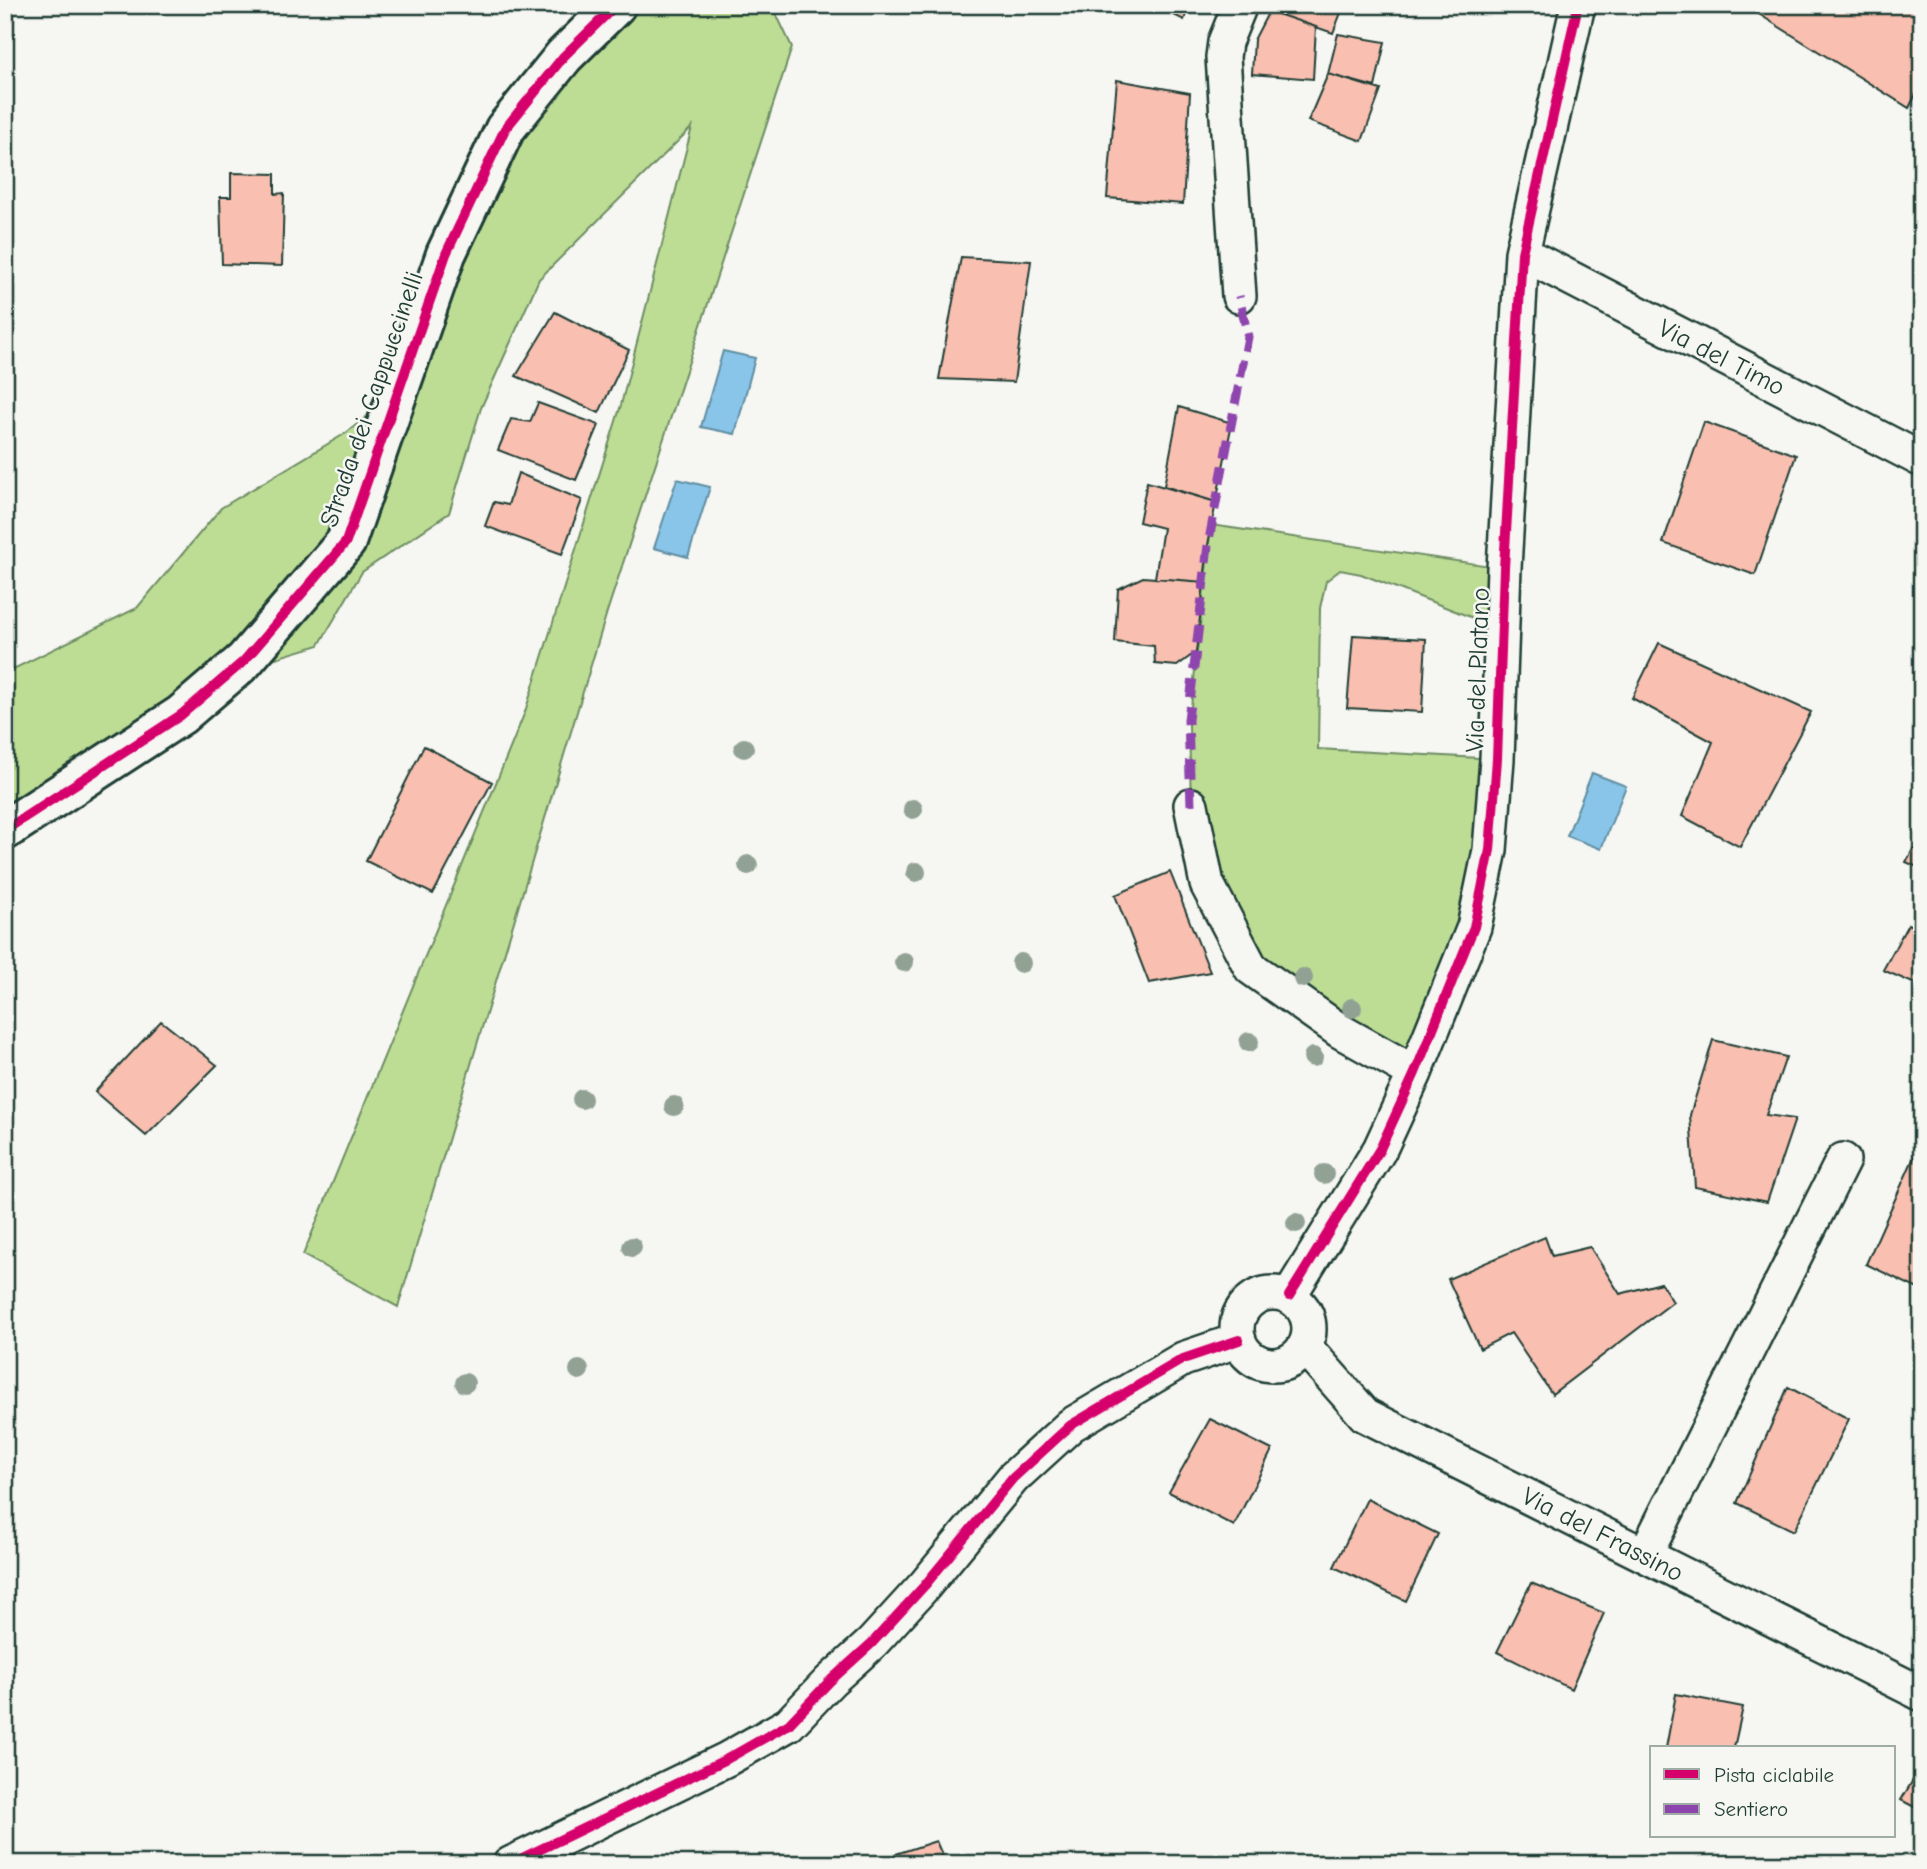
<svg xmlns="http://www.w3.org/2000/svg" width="1927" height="1869" font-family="'Comic Neue',sans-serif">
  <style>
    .green { fill: #bddd95; stroke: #6e8d64; stroke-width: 2 }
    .water { fill: #89c4e9; stroke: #5f8ea1; stroke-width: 2 }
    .building { fill: #f9bfb0; stroke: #1f3d34; stroke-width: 2 }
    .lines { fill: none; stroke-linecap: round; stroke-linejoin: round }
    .street-casing { stroke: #1f3d34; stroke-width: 38 }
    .secondary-casing { stroke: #1f3d34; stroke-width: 44 }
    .street { stroke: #f6f6f2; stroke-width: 33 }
    .secondary { stroke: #f6f6f2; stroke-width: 38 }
    .quiet { stroke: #8e44ad; stroke-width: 9; stroke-dasharray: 18 9; stroke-linecap: butt }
    .cycleway-casing { stroke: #f6f6f2; stroke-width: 15 }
    .cycleway { stroke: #d6006c; stroke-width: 10 }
    .tree { fill: #91a294 }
    .labels { text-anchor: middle; stroke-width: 5; stroke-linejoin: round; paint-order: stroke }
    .street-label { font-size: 26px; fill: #1f3d34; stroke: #f6f6f2 }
  </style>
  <rect width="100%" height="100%" fill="#f6f6f2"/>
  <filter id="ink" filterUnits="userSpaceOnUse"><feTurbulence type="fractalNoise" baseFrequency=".0143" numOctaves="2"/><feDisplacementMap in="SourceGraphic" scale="14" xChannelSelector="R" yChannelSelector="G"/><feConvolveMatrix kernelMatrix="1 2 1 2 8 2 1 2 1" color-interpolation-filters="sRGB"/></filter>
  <g filter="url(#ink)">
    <path class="green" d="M636 5H772L792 47 607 612 398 1307 303 1255 525 712 621 405 692 127 539 279 481 408 449 513 362 572 319 645 233 671 5 830V673L137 608 221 508 346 433 400 390 446 254 564 56Z
      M1211 525 1504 568 1501 629 1361 574 1340 570 1326 581 1320 608 1318 749 1497 759 1490 850 1415 1073 1251 968 1191 805 1189 725Z"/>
    <path class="water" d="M723 351 755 358 735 434 701 427Z
      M677 479 710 487 688 557 654 548Z
      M1592 773 1626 786 1601 849 1567 836Z"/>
    <path class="building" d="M1153 5H1190L1184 20Z
      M1272 5H1344L1333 33 1269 11Z
      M1487 5H1509L1507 12Z
      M1761 5H1918L1922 7V82L1909 108 1757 13Z
      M1269 11 1316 27 1313 79 1252 74 1254 40Z
      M1338 34 1385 42 1375 87 1328 74Z
      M1328 74 1381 90 1362 141 1308 121Z
      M1117 80 1190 93 1183 204 1107 198Z
      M231 173 275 174V194L284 193 282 266 222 264 220 197H231Z
      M961 257 1031 261 1014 382 939 379Z
      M555 312 629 350 599 413 516 376Z
      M538 403 599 425 576 480 498 450 511 419 530 422Z
      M1179 407 1232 423 1216 502 1164 486Z
      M1704 422 1796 455 1755 575 1663 543Z
      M518 473 582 500 562 554 485 526 494 502 508 505Z
      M1147 482 1216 502 1208 545 1204 582 1155 578 1163 528 1139 522Z
      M1143 577 1204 582 1196 652 1177 666 1155 664 1154 646 1115 642 1118 589Z
      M1353 635 1426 639 1422 712 1347 708Z
      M1659 643 1811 712 1740 847 1682 816 1713 742 1632 698Z
      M424 746 492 782 433 894 366 861Z
      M1922 833V869L1906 862Z
      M1170 872 1210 972 1149 983 1115 895Z
      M1908 924 1922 931V987L1883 970Z
      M161 1021 217 1065 146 1136 95 1092Z
      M1713 1040 1786 1057 1766 1115 1795 1119 1767 1202 1695 1187 1690 1115Z
      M1918 1148 1922 1150V1291L1866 1264Z
      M1545 1237 1552 1256 1590 1247 1620 1294 1661 1283 1673 1302 1552 1394 1511 1333 1480 1349 1448 1279Z
      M1788 1387 1849 1419 1794 1531 1737 1503Z
      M1210 1419 1272 1450 1234 1526 1169 1492Z
      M1367 1499 1438 1534 1406 1601 1334 1567Z
      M1531 1583 1604 1613 1571 1689 1497 1652Z
      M1676 1694 1743 1707 1734 1748H1666Z
      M1922 1765V1811L1901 1800Z
      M936 1841 946 1864H865Z"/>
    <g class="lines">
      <g class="street-casing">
        <path id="street" d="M1522 253 1922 460
          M1239 296 1223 57 1225 42 1240 5
          M1191 805 1207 884 1251 968 1340 1031 1415 1073
          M1237 1329a36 36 0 1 1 72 0a36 36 0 1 1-72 0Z
          M1289 1296 1380 1149 1415 1073 1474 927 1490 850 1497 759 1504 568 1522 253 1578 5
          M1305 1347 1365 1415 1922 1694
          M1645 1555 1843 1160
          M510 1864 727 1759 789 1724 830 1681 872 1643 925 1585 1013 1478 1071 1425 1183 1359 1239 1340"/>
      </g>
      <g class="secondary-casing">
        <path id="secondary" d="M5 830 181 715 244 661 346 542 446 254 505 129 564 56 616 5"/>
      </g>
      <use href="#street" class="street"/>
      <use href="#secondary" class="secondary"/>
      <path class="quiet" d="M1191 805 1188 720 1208 545 1248 337 1239 296"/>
      <g class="cycleway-casing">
        <path id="cycleway" d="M5 830 181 715 244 661 346 542 446 254 505 129 564 56 616 5
          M1289 1296 1380 1149 1415 1073 1474 927 1490 850 1497 759 1504 568 1522 253 1578 5
          M510 1864 727 1759 789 1724 830 1681 872 1643 925 1585 1013 1478 1071 1425 1183 1359 1239 1340"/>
      </g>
      <use href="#cycleway" class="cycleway"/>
    </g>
    <g class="tree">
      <circle cx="744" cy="748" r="10"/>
      <circle cx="913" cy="809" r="10"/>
      <circle cx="748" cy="865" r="10"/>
      <circle cx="916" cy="872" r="10"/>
      <circle cx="904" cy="962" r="10"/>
      <circle cx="1021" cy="963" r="10"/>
      <circle cx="1303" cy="978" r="10"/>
      <circle cx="1352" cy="1008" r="10"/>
      <circle cx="1249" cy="1042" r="10"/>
      <circle cx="1313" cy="1057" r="10"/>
      <circle cx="582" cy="1099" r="10"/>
      <circle cx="674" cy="1106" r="10"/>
      <circle cx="1324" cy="1174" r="10"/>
      <circle cx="1296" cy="1223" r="10"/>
      <circle cx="632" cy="1247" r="10"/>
      <circle cx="579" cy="1370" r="10"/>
      <circle cx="465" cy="1383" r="10"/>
    </g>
  </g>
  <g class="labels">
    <g class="street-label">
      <text transform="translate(1722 357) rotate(27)" y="9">Via del Timo</text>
      <text transform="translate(371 399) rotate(-71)" y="9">Strada dei Cappuccinelli</text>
      <text transform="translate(1477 670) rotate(-88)" y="9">Via del Platano</text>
      <text transform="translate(1603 1534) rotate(27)" y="9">Via del Frassino</text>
    </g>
  </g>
  <rect width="1927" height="1869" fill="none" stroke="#f6f6f2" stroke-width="28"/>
  <rect x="14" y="14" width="1899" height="1841" fill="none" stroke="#1f3d34" stroke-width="2.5" filter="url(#ink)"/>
  <rect x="1650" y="1746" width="245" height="91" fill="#f6f6f2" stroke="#a0aca6" stroke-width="2"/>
  <rect x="1664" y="1769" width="35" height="10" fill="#d6006c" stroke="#a0aca6" stroke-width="2"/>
  <text x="1714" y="1782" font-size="21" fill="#1f3d34">Pista ciclabile</text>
  <rect x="1664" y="1804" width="35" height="10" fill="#8e44ad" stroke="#a0aca6" stroke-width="2"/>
  <text x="1714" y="1816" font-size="21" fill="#1f3d34">Sentiero</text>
</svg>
